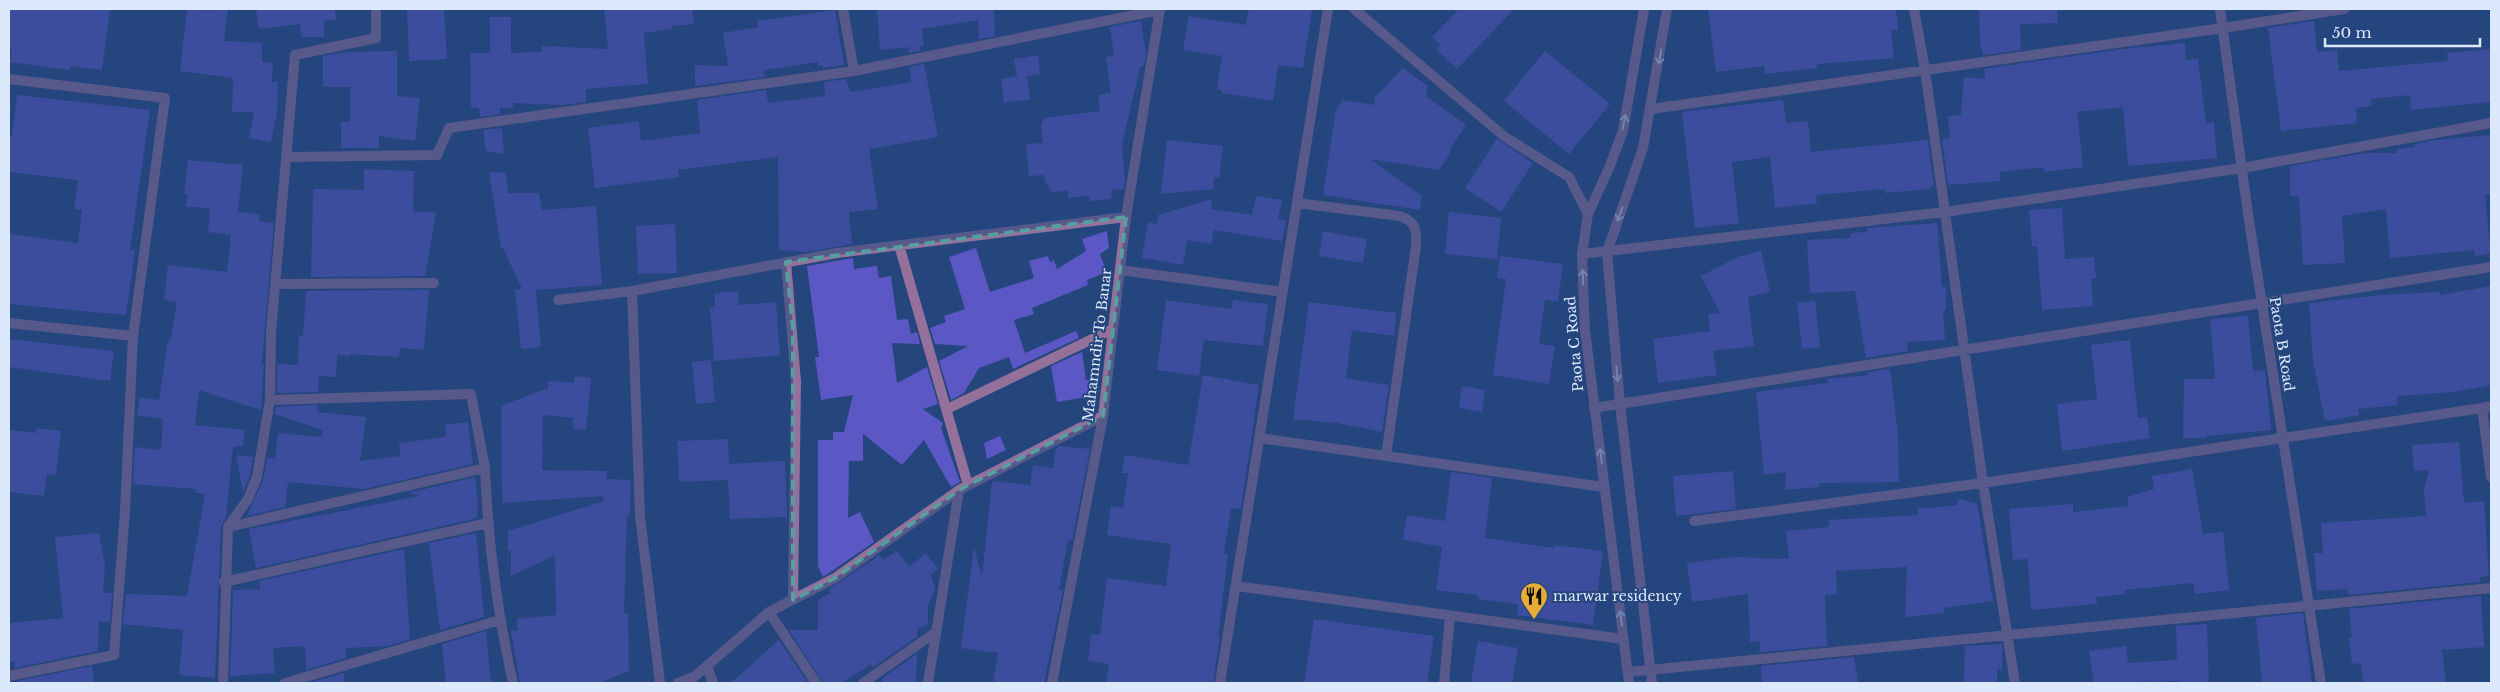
<svg xmlns="http://www.w3.org/2000/svg" width="2500" height="692" font-family="'Libre Baskerville',serif">
  <style>
    .building { fill: #5b57c4 }
    .lines { fill: none; stroke-linecap: round; stroke-linejoin: round }
    .minor { stroke: #93719a; stroke-width: 10 }
    .tertiary { stroke: #93719a; stroke-width: 10 }
    .oneway { stroke: #cdd0e8 }
    .marked { fill: none; stroke: #579ea0; stroke-width: 4; stroke-dasharray: 10 6; stroke-linejoin: round }
    .labels { text-anchor: middle; stroke-width: 4; stroke-linejoin: round; paint-order: stroke }
    .street-label { font-size: 14px; fill: #dce8fc; stroke: #25457d }
    .poi-label { font-size: 14px; fill: #dce8fc; stroke: #25457d; text-anchor: start }
  </style>
  <rect width="100%" height="100%" fill="#25457d"/>
  <path class="building" d="M9 9H110L102 70 71 66 70 70 10 62 12 47H9Z
    M187 9 210 11V9H228L224 41 262 43V62L273 63 272 82H278L277 113 271 142 249 138 254 112H232L233 78 180 71Z
    M256 9H335L336 20 324 21V37H301L300 24 259 29Z
    M407 9H444L447 59 409 61Z
    M604 9H692L694 24 672 26V29L644 33 648 84 586 89V102L562 105 513 103V108H500V114L480 117 479 108H471L470 53H490V17H511V53L542 52V46L608 49Z
    M877 9H994L995 36 979 39 978 20 922 29 924 46H920L921 51 909 53 908 47 880 50Z
    M1249 9H1312L1303 68 1278 65 1273 101 1222 93V90L1217 89 1222 56 1183 50 1189 16 1246 25Z
    M1459 9H1514L1457 69 1436 49 1440 45 1432 37Z
    M1708 9H1896L1898 30H1891L1894 58 1817 64V68L1765 74 1764 66 1716 72Z
    M1979 9H2057L2058 23 2020 24 2021 50 1983 55 1980 43Z
    M835 10 844 65 823 68 822 65 818 66V62L764 70 765 77 695 86V65L728 66 723 33 758 27 757 21Z
    M1141 21 1146 55 1144 66 1140 67 1122 145 1125 180 1124 189 1111 190 1112 199 1090 201 1089 196 1068 198V191L1052 192 1045 182 1044 175 1029 176 1026 144 1043 143 1041 126 1044 118 1100 111 1098 95 1111 93 1106 57 1114 56 1110 27Z
    M2314 21 2317 52 2337 50 2339 71 2448 61 2447 53 2491 49V102L2411 110 2410 95 2371 99V106L2356 108 2357 123 2281 131 2268 28Z
    M2185 43 2186 60 2198 59 2206 123 2214 122 2217 158 2128 166 2123 107 2077 112 2083 167 2044 172 2043 167 2000 172V181L1948 185 1942 139 1950 138 1948 116 1961 115 1964 77 1985 79 1984 69 2130 48Z
    M397 51V96L420 98 415 141 379 136V148H341V122H350V87H323V56L345 52Z
    M1545 51 1610 104 1569 154 1504 101Z
    M1038 55 1040 74 1027 76 1030 99 1004 103 1001 79 1017 76 1014 59Z
    M924 64 938 137 869 149 878 209 849 212 852 244 806 252 779 250 778 157 678 170 679 177 595 188 588 128 639 121 641 141 700 133 697 100 766 90 768 103 825 96 824 82 846 79 850 92 888 86 911 82 910 67Z
    M1403 68 1428 86 1426 96 1466 125 1451 147 1450 154 1439 170 1370 159 1422 196 1420 210 1323 195 1336 110 1343 100 1374 105 1375 97Z
    M17 95 150 110 130 250H135L126 315 9 304V234L78 243 82 210 74 209 78 180 9 172V136H12Z
    M1783 100 1786 123 1808 121 1811 152 1928 140 1934 186 1930 187V189L1885 193V189L1816 195 1817 203 1775 208 1770 157 1732 162 1739 223 1695 228 1682 112Z
    M502 128 504 154 486 151 483 130Z
    M2491 135V194L2485 195 2491 253 2475 256 2474 250 2390 258 2386 209 2342 216 2345 263 2303 265 2299 196H2290V166L2366 153H2397V149L2415 147V144L2435 140Z
    M1497 139 1533 163 1501 212 1465 188Z
    M1167 140 1223 146 1219 178 1214 177 1213 189 1161 194Z
    M188 160 243 165 238 212 259 214V221L274 223 262 364H264L261 410 199 390 195 425 245 430 243 446 233 447 226 517 221 527 215 678 179 675 183 630 123 624 126 594 187 596 205 494 195 493 196 489 133 484 135 447 161 450 163 419 137 415 140 397 159 400 168 341 170 342 177 302 164 300 168 265 227 272 231 235 208 232 210 209 186 206 187 194H184Z
    M364 169 414 171 413 211 436 213 425 276 311 277 313 189 364 190Z
    M489 172 506 173 508 193H539L542 210 596 206 602 285 536 290 541 347 521 349 515 290 522 289 503 248H501Z
    M1256 196 1282 200 1278 219 1286 220 1282 241 1214 230 1211 244 1187 240 1183 265 1142 258 1148 222 1157 224 1158 215 1212 199 1211 209 1252 215Z
    M2062 208 2065 259 2094 257 2096 278 2091 279 2093 306 2042 310 2037 246 2032 247 2029 210Z
    M1449 212 1501 218 1497 259 1445 254Z
    M1937 223 1942 287H1946V310H1943L1945 340 1907 342 1908 351 1866 358 1855 291 1810 293 1807 240 1850 238V233L1867 232V228Z
    M675 224 677 273 638 274 636 226Z
    M1107 231 1109 248 1100 254 1107 272 1087 280 1088 285 1032 308 1034 314 1014 320 1025 353 1076 331 1079 338 1013 369 1009 357 979 368 964 393 951 400 939 361 968 346 935 344 930 328 946 322 944 316 965 309 949 257 976 248 990 292 1034 278 1029 261 1048 256 1050 262 1054 260 1057 269 1086 251 1082 239Z
    M1323 231 1367 239 1363 263 1319 256Z
    M1761 251 1770 292 1748 297 1754 346 1713 351 1717 375 1658 383 1653 339 1710 331 1708 314 1720 313 1701 276 1740 256Z
    M1500 256 1563 264 1558 301 1545 300 1539 344 1555 346 1549 384 1493 375 1506 279 1497 278Z
    M853 258 854 269 877 266 879 278 891 276 897 320 908 319 911 334 917 332 920 344 892 343 897 383 927 367 938 404 923 409 943 423 941 428 960 482 951 487 924 440 902 465 863 434V461H849L848 518 860 512 874 542 823 577 818 566V440H833V432H844L853 395 821 400 815 357H819L807 266Z
    M2491 286V385L2452 392 2397 396V405L2358 409 2359 415 2325 421 2313 361 2309 303 2381 295 2440 292V295Z
    M429 290 424 350 400 348 399 357 350 354V356L337 355 336 377 319 376 318 392 277 393V364L298 365 299 335 303 336 306 291Z
    M738 291 739 305 776 302 780 355 714 361 710 307H715V293Z
    M1166 300 1232 309 1233 300 1268 304 1263 346 1204 340 1199 376 1157 370Z
    M1815 301 1820 347 1802 349 1797 303Z
    M1309 302 1396 313 1394 336 1352 330 1346 378 1389 385 1382 432 1337 423 1293 419Z
    M2248 316 2253 371 2265 370 2271 430 2207 436 2206 438H2183L2184 379H2215L2210 319Z
    M9 339 114 351 110 381 9 367Z
    M2130 340 2138 418 2147 417 2150 438 2062 451 2057 404 2097 399 2091 345Z
    M1082 352 1086 380 1099 378 1098 395 1057 402 1051 366Z
    M711 360 715 402 696 404 692 362Z
    M1890 369 1898 434 1899 482 1819 483V487L1785 490 1786 472 1764 475 1756 392 1828 383 1827 379 1869 375 1868 372Z
    M1203 375 1259 385 1241 509 1231 508 1224 553 1228 554 1218 636 1220 637 1213 683H1106L1109 664 1088 661 1091 634 1100 635 1107 578 1166 586 1171 544 1107 535 1111 506 1123 508 1128 473H1122L1125 455 1188 465Z
    M575 376 591 378 586 430 573 429V418L543 415 542 470 607 471 606 479 631 480 630 515H627L624 613H628L629 671 599 683H520L511 631 518 630 517 619 556 615 555 555 511 576V550L508 551V531L604 501 603 496 502 503 501 406 548 388V381L574 383Z
    M1462 386 1485 390 1482 412 1459 408Z
    M317 405V412L366 417 360 461 400 456 399 443 446 437 445 425 468 422 473 464 364 489 288 482 285 507 247 516 263 480 267 458 275 459 278 433 322 437 323 430 275 414 276 407Z
    M37 428 61 431 56 475 47 474 44 496 9 492V430L36 433Z
    M1000 436 1006 450 987 459 984 443Z
    M728 439 729 464 785 461 787 517 730 519 728 480 679 482 677 441Z
    M2459 442 2464 503 2484 501 2489 576 2480 577V582L2348 595 2347 589 2317 591 2314 553H2323L2321 523 2426 516 2424 490 2429 470 2414 471 2412 445Z
    M1059 446 1090 449 1072 541 1068 540 1059 590H1063L1044 683H993L998 653 961 648 974 547 982 577 992 481 1030 485 1033 465 1053 468 1056 448Z
    M236 455 253 457 250 475 243 493Z
    M2192 469 2203 534 2223 532 2229 590 2195 594 2193 583 2125 590 2126 594 2096 597 2097 604 2031 610 2028 559 2013 560 2009 509 2073 504V512L2129 506 2127 497 2154 489 2152 476Z
    M1733 471 1736 509 1676 516 1673 476Z
    M1451 472 1492 478 1485 538 1554 548V545L1603 551 1593 625 1517 615 1518 604 1478 599V595L1436 590 1442 547 1403 540 1407 515 1445 521Z
    M475 477 478 504 477 517 474 519 256 568 249 529 420 496 408 493Z
    M1957 499 1977 503 1993 601 1944 608V613L1905 617 1907 567 1836 571 1837 594 1825 595 1827 646 1760 652V641L1750 642 1748 594 1692 602 1687 563 1734 557 1789 559 1786 531 1829 527V520L1918 515 1917 509 1958 505Z
    M99 533 105 565 103 593H112L110 622 99 621 98 651 15 668V661L9 662V623L63 618 55 537Z
    M476 533 484 617 440 630 429 543Z
    M404 549 410 639 388 646 346 648V658L306 670 305 646 273 648 275 673 230 676 233 590 260 589 259 581Z
    M897 551 909 567 926 553 938 569 931 574 935 590 928 604V624L917 630V637L873 667 871 664 842 683H823L789 630H818V600L830 593 829 589 880 555 882 560Z
    M2481 596 2484 647 2442 650 2446 683H2363L2361 663 2352 664 2349 638 2352 637 2349 609Z
    M2303 613 2312 683H2262L2256 618Z
    M1314 619 1434 636 1427 683H1304Z
    M2207 624 2209 683H2181V681L2094 683 2089 651 2126 646 2128 663 2177 660 2176 626Z
    M486 631 491 683H446L442 644Z
    M779 640 808 683H731Z
    M1478 641 1518 648 1512 683H1471Z
    M2002 644V669H1997V683H1964L1965 646Z
    M917 654 916 683H883L881 679Z
    M1854 657 1858 683H1762L1761 666Z
    M92 666 94 683H17V681Z
    M344 673 345 683H309Z"/>
  <g class="lines">
    <path class="minor" d="M843 9 854 71 1160 10
      M1354 9 1505 137 1569 177 1588 214
      M1914 9 1925 70 1983 483 2015 683
      M9 79 165 98 133 336 125 511 114 655 9 676
      M1651 109 2223 28 2344 9
      M287 157 437 155 449 128 854 71
      M1297 203 1400 216C1416 222 1417 230 1416 246L1386 456
      M899 245 968 485
      M1582 254 1945 212 2242 168 2491 123
      M786 262 796 382 793 600
      M1120 270 1283 292
      M275 284 434 283
      M558 300 632 291
      M9 323 133 336
      M270 400 471 394 485 468
      M2491 406 2482 408 2491 477
      M1594 408 2491 267
      M947 409 1113 329
      M1259 438 1604 487
      M1694 521 1983 483 2482 408
      M228 527 485 468C488 541 497 612 513 683
      M224 582 488 523
      M1236 586 1623 639
      M769 612 816 683
      M707 666 713 683
      M1628 672 2491 588
      M223 683 228 527 248 499 257 477 270 400 271 332 295 55 376 38V9
      M285 683 500 620
      M660 683 640 516 632 291 837 253 1126 217
      M678 683 694 677 769 612 835 578 959 490 1103 416
      M863 683 936 632
      M928 683 959 490
      M1052 683 1103 416 1126 217 1160 9
      M1220 683 1328 9
      M1444 683 1450 616"/>
    <path class="tertiary" d="M2220 9 2248 214 2321 683
      M1629 683 1585 330 1582 254 1588 214 1609 168 1623 131 1644 9
      M1652 683 1620 404 1607 252 1643 148 1667 9"/>
  </g>
  <defs><path id="oneway-shaft" d="M-6 0H5M1.5-3L5.5 0L1.5 3" fill="none" stroke-width="1.6" stroke-linecap="round" stroke-linejoin="round" transform="scale(1.25)"/></defs>
  <g class="oneway">
    <use href="#oneway-shaft" transform="translate(1660 57) rotate(99)"/>
    <use href="#oneway-shaft" transform="translate(1624 122) rotate(-79)"/>
    <use href="#oneway-shaft" transform="translate(1620 214) rotate(110)"/>
    <use href="#oneway-shaft" transform="translate(1583 277) rotate(-92)"/>
    <use href="#oneway-shaft" transform="translate(1617 374) rotate(85)"/>
    <use href="#oneway-shaft" transform="translate(1601 456) rotate(-97)"/>
    <use href="#oneway-shaft" transform="translate(1621 618) rotate(-97)"/>
  </g>
  <path d="M0 0H2500V692H0ZM1126 217 1103 416 959 490 835 578 793 600V328L786 262Z" fill="#25457d" fill-opacity=".55" fill-rule="evenodd"/>
  <path class="marked" d="M1126 217 1103 416 959 490 835 578 793 600V328L786 262Z"/>
  <defs>
    <g id="restaurant-pin" transform="scale(1.4375)"><path d="M0 17L-7.5 6A9.5 9.5 0 1 1 7.5 6Z" fill="#e7ac36" stroke="#25457d"/><path d="M-5-6h1v4h1v-4h1v4h1v-4h1v5L-1.5 .5V6h-2V.5L-5-1ZM5-6V6H3V1.5H1.5Q1.5-4 5-6Z" fill="#111"/></g>
  </defs>
  <g fill-rule="evenodd">
    <use href="#restaurant-pin" x="1534" y="596"/>
  </g>
  <g class="labels">
    <g class="street-label">
      <text transform="translate(1574 344) rotate(-95)" y="5">Paota C Road</text>
      <text transform="translate(2282 344) rotate(81)" y="5">Paota B Road</text>
      <text transform="translate(1097 345) rotate(-83)" y="5">Mahamndir To Banar</text>
    </g>
    <g class="poi-label">
      <text x="1553" y="601">marwar residency</text>
    </g>
  </g>
  <rect width="2500" height="692" fill="none" stroke="#dce8fc" stroke-width="20"/>
  <path d="M2325 38v8h155v-8" fill="none" stroke="#dce8fc" stroke-width="2.5"/>
  <text x="2332" y="38" font-size="15" fill="#dce8fc" stroke="#25457d" stroke-width="4" paint-order="stroke">50 m</text>
</svg>
